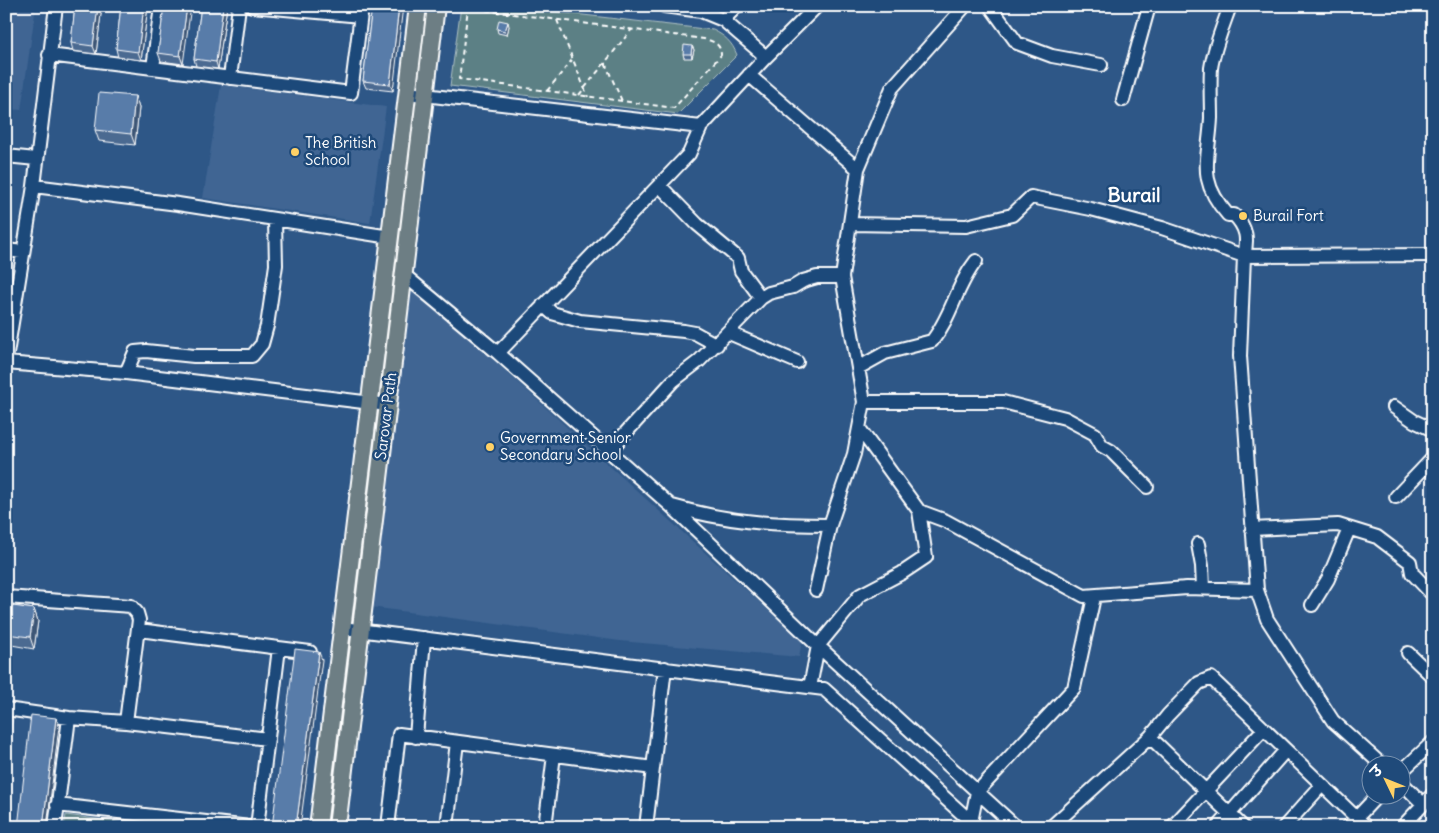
<svg xmlns="http://www.w3.org/2000/svg" width="1439" height="833" font-family="Delius,'Playpen Sans Deva',sans-serif">
  <style>
    .built { fill: #3f6593 }
    .green { fill: #5c8085; stroke: #aec0c2 }
    .lines { fill: none; stroke-linecap: round; stroke-linejoin: round }
    .minor-casing { stroke: #fff; stroke-width: 16 }
    .major-casing { stroke: #fff; stroke-width: 20 }
    .path { stroke: #fff; stroke-width: 2; stroke-dasharray: 5 4; stroke-linecap: butt }
    .minor { stroke: #1f4a7a; stroke-width: 12 }
    .major { stroke: #6d7e84; stroke-width: 16 }
    .wall { fill: #4c6a91; stroke: #fff }
    .shaded-wall { fill: #3e5676; stroke: #fff }
    .building { fill: #587ba9; stroke: #fff }
    .poi-dot { fill: #ffd166; stroke: #1f4a7a; stroke-width: 2 }
    .labels { text-anchor: middle; stroke-width: 5; stroke-linejoin: round; paint-order: stroke }
    .poi-label { font-size: 15px; fill: #fff; stroke: #1f4a7a; text-anchor: start }
    .street-label { font-size: 15px; fill: #fff; stroke: #1f4a7a }
    .district-label { font-size: 20px; font-weight: bold; fill: #fff; stroke: #1f4a7a }
  </style>
  <rect width="100%" height="100%" fill="#2e5787"/>
  <filter id="ink" filterUnits="userSpaceOnUse"><feTurbulence type="fractalNoise" baseFrequency=".02" numOctaves="2"/><feDisplacementMap in="SourceGraphic" scale="10" xChannelSelector="R" yChannelSelector="G"/><feConvolveMatrix kernelMatrix="1 2 1 2 8 2 1 2 1" color-interpolation-filters="sRGB"/></filter>
  <g filter="url(#ink)">
    <path class="built" d="M6 6H36L21 110 6 109Z
      M221 85 386 107 370 223 203 198Z
      M412 286 802 641 799 657 620 641 371 607Z"/>
    <path class="green" d="M461 6H505L713 30C725 36 732 42 737 55L678 114 450 86Z
      M66 815 154 827H64Z"/>
    <g class="lines">
      <g class="minor-casing">
        <path id="minor" d="M252 6 361 16
          M664 6 701 11 723 20 766 57
          M965 6 892 88 858 169 842 277 864 402 859 428 919 511 926 557 902 573 860 595 818 646 1016 827
          M990 6 1017 43 1052 56 1101 65
          M1230 6C1223 26 1214 48 1211 68 1210 85 1211 102 1211 118 1209 160 1196 179 1228 215H1234C1247 228 1248 239 1244 256L1240 356 1257 590 1267 619 1333 721 1383 766
          M723 20 737 6
          M49 55 351 93 362 6
          M153 68 161 6
          M749 75 858 169
          M230 78 239 6
          M407 93 701 127 766 57 817 6
          M1123 100 1149 6
          M6 156 36 159
          M659 185 697 224 738 258 741 271 761 298
          M34 186 178 204 390 237
          M850 224 966 226 1012 215 1031 197 1091 209 1162 228 1244 256 1433 255
          M6 250 23 252
          M403 274 498 353 670 505 818 646 810 687
          M543 305 552 313 580 321 684 331 695 333 717 345
          M729 333 797 362
          M498 353 689 154 701 127
          M6 360 34 186 56 6
          M6 363 126 373 388 405
          M858 368 885 353 932 341C952 316 956 286 976 261
          M126 373 135 352 146 351 194 356H252L262 344 267 326 276 265 275 220
          M864 402H1003L1065 418 1095 434 1102 446 1111 451 1147 487
          M1394 407 1414 421 1433 430
          M609 451 673 381 699 361 761 298 769 293 793 287 803 281 817 277H842
          M1396 497 1433 458
          M672 506C727 522 773 525 830 525L854 454 859 428
          M919 511 946 521 1084 596 1187 588 1257 590
          M1252 529 1338 525 1377 537 1410 562 1412 573 1433 595
          M1198 544 1202 566 1203 588
          M816 590 830 525
          M6 597 131 606 137 613 139 620 126 722
          M1312 605 1328 579 1349 529
          M342 628 824 689 977 827
          M139 630 310 652
          M1408 653 1433 677
          M6 709 69 718 126 722 268 739
          M416 737 424 638
          M1150 737 1243 827
          M1402 771 1433 742
          M1402 783 1423 804
          M57 805 250 827
          M55 827 69 718
          M257 827 279 648
          M388 827 399 734 653 768
          M447 827 457 742
          M545 827 554 755
          M646 827 665 668
          M970 827 977 792 1074 688 1094 597
          M1051 827 1150 737 1168 715 1199 683 1211 678 1366 827
          M1172 827 1264 729
          M1218 827 1286 750
          M1284 827 1322 785
          M1348 827 1377 796
          M1402 827 1433 794"/>
      </g>
      <g class="major-casing">
        <path id="major" d="M318 827 418 6
          M337 827 436 6"/>
      </g>
      <path class="path" d="M468 8 704 39C713 41 721 44 721 55L674 108 459 79Z
        M557 20 588 97
        M605 63 622 101
        M547 91 572 60
        M579 95 632 29"/>
      <use href="#minor" class="minor"/>
      <use href="#major" class="major"/>
    </g>
    <path class="wall" d="M75 6H102L96 54 73 51 71 43Z
      M121 6H148L141 60 118 57 116 49Z
      M164 6 183 64 161 61 158 53Z
      M201 6H227L218 69 196 66 194 59Z
      M372 6 393 91 366 88 363 81Z
      M509 26 507 35 498 33 497 29Z
      M692 46 694 50 692 58H684L683 54Z
      M135 96 139 108 135 145 99 141 95 130Z
      M6 605 34 609 38 621 34 649 6 644Z"/>
    <path class="shaded-wall" d="M98 6H102L96 54 93 46Z
      M144 6H148L141 60 138 52Z
      M187 6H191L183 64 180 56Z
      M223 6H227L218 69 216 62Z
      M399 6H403L393 91 390 84Z
      M508 22 509 26 507 35 505 31Z
      M692 46 694 50 692 58 691 54Z
      M135 96 139 108 135 145 131 134Z
      M34 609 38 621 34 649 30 637Z
      M319 652 322 660 300 827H296Z
      M10 712 12 720 6 773V741Z
      M56 718 59 726 47 827H43Z"/>
    <path class="building" d="M75 6H98L93 46 71 43Z
      M121 6H144L138 52 116 49Z
      M164 6H187L180 56 158 53Z
      M201 6H223L216 62 194 59Z
      M372 6H399L390 84 363 81Z
      M499 20 508 22 505 31 497 29Z
      M684 45 692 46 691 54H683Z
      M99 93 135 96 131 134 95 130Z
      M6 605 34 609 30 637 6 634Z
      M295 649 319 652 296 827H272Z
      M6 712H10L6 741Z
      M31 715 56 718 43 827H18Z"/>
  </g>
  <g class="poi-dot">
    <circle cx="295" cy="152" r="5"/>
    <circle cx="1243" cy="216" r="5"/>
    <circle cx="490" cy="447" r="5"/>
  </g>
  <g class="labels">
    <g class="poi-label">
      <text x="305" y="148">The British<tspan x="305" dy="17">School</tspan></text>
      <text x="1253" y="221">Burail Fort</text>
      <text x="500" y="443">Government Senior<tspan x="500" dy="17">Secondary School</tspan></text>
    </g>
    <g class="street-label">
      <text transform="translate(386 416) rotate(-83)" y="5">Sarovar Path</text>
    </g>
    <g class="district-label">
      <text x="1134" y="202">Burail</text>
    </g>
  </g>
  <rect width="1439" height="833" fill="none" stroke="#1f4a7a" stroke-width="25"/>
  <rect x="12" y="12" width="1414" height="808" fill="none" stroke="#fff" stroke-width="2" filter="url(#ink)"/>
  <g transform="translate(1386 780) rotate(313)"><circle r="24" fill="#1f4a7a" stroke="#7992af"/>
  <path d="M0-4L9 19L0 12L-9 19Z" fill="#ffd166"/>
  <text y="-8" font-size="14" font-weight="bold" text-anchor="middle" fill="#ffffff">उ</text>
  </g>
</svg>
